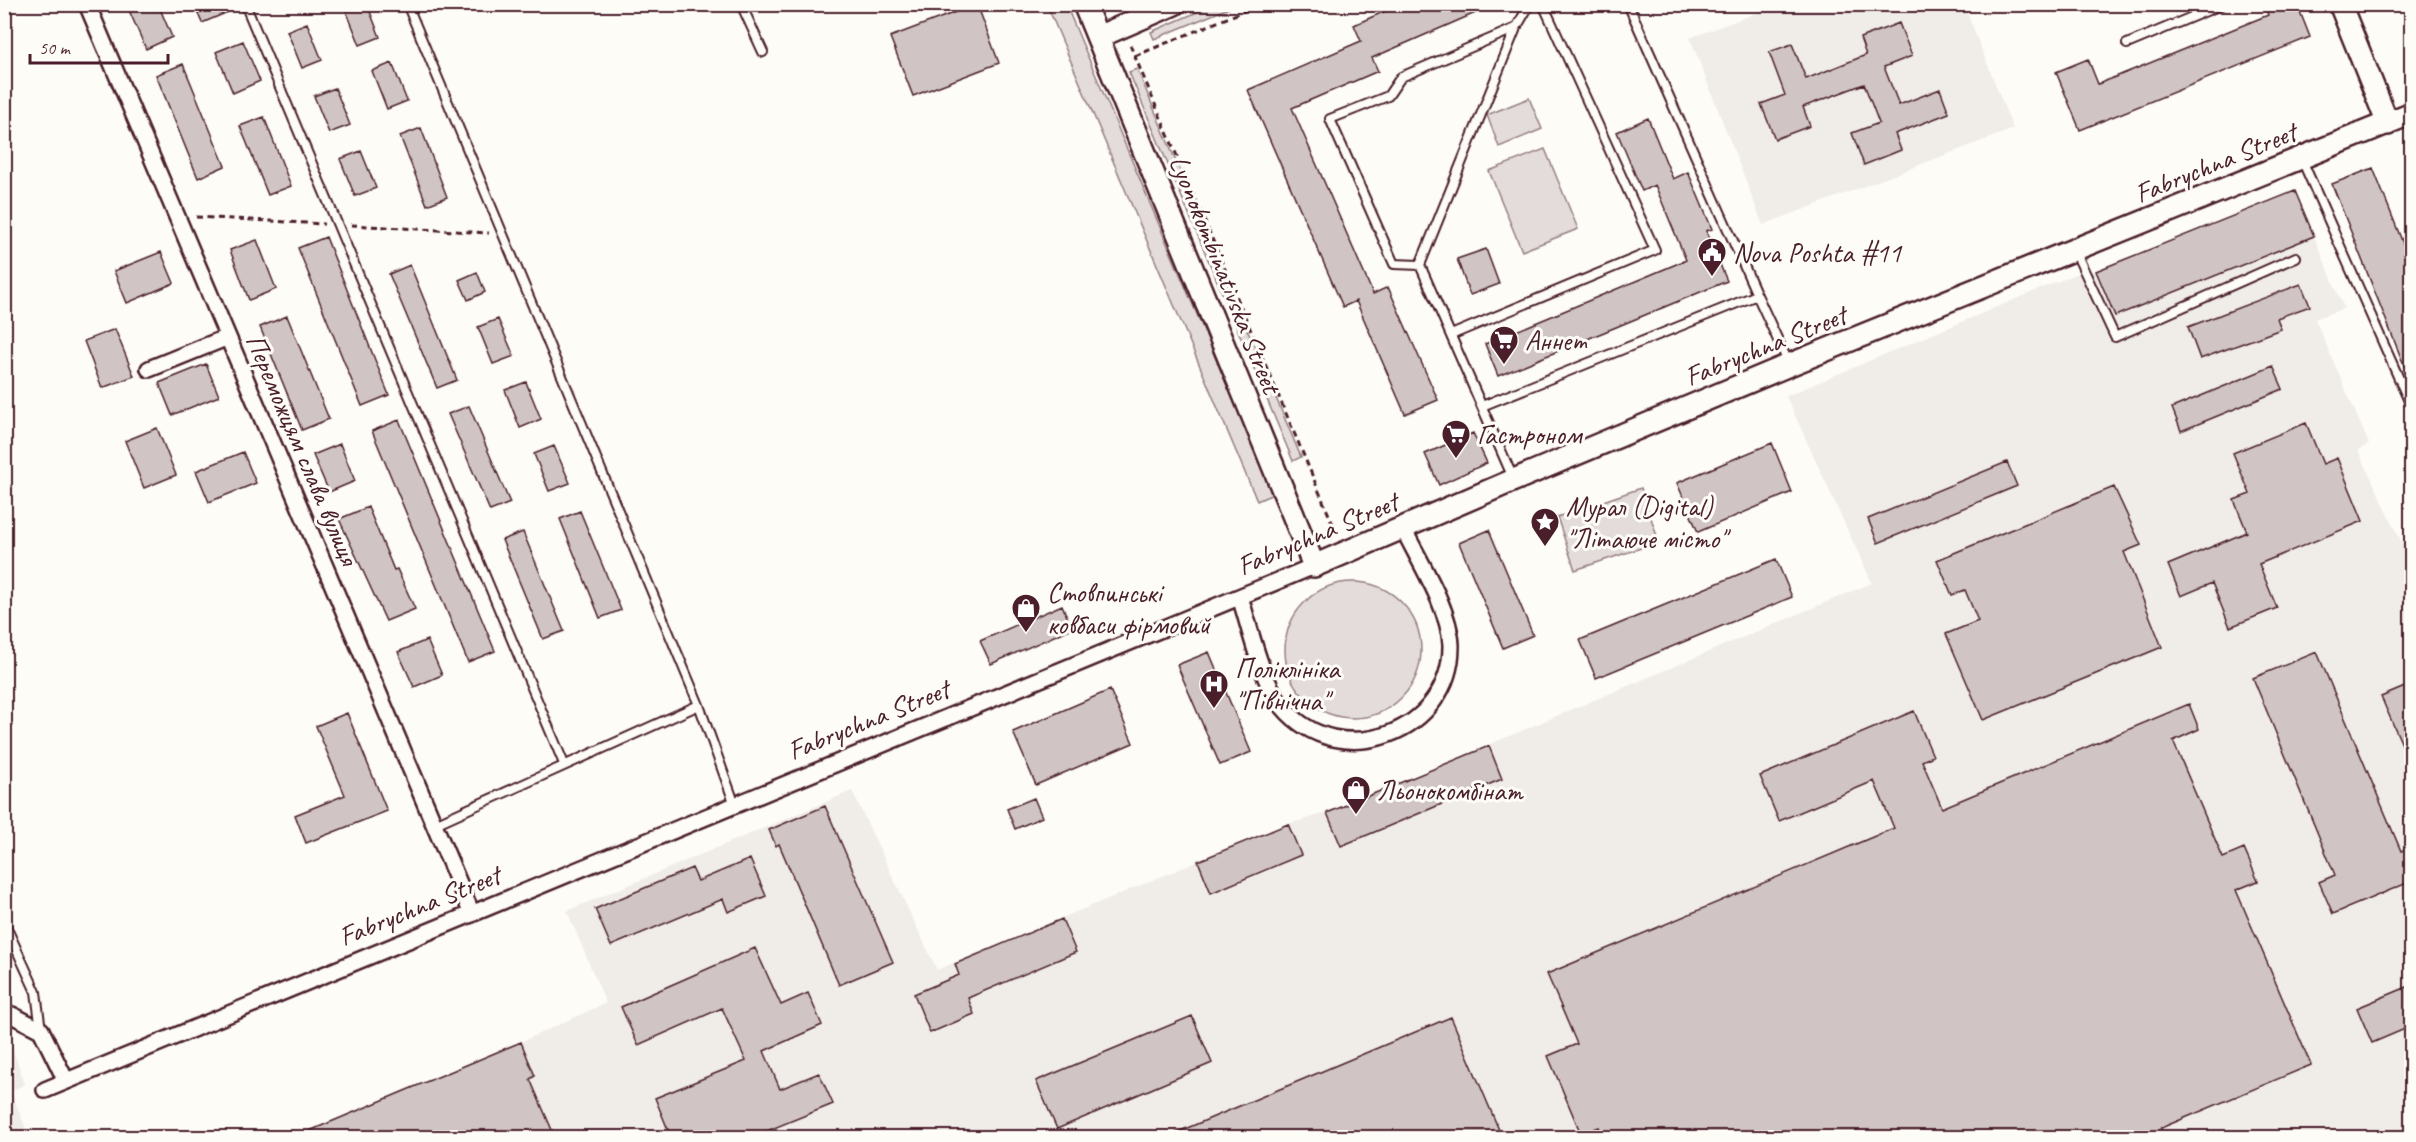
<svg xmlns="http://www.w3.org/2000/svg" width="2416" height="1142" font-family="Caveat,sans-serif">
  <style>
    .built { fill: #f0ece8 }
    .green { fill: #e3dcda; stroke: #967e82; stroke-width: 1.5 }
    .building { fill: #d0c5c4; stroke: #4a1f2b; stroke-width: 1.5 }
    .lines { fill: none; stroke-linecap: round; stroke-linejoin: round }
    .lane-casing { stroke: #4a1f2b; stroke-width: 12 }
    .street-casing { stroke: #4a1f2b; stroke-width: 20 }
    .secondary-casing { stroke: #4a1f2b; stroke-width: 26 }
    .path { stroke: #4a1f2b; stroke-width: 3; stroke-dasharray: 6 4.5; stroke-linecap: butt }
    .lane { stroke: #fdfcf7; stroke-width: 8 }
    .street { stroke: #fdfcf7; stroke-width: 15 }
    .secondary { stroke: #fdfcf7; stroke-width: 21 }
    .labels { text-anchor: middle; stroke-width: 6; stroke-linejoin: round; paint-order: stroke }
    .street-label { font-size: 28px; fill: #4a1f2b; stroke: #fdfcf7 }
    .poi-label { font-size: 28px; fill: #4a1f2b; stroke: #fdfcf7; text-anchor: start }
  </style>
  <rect width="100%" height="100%" fill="#fdfcf7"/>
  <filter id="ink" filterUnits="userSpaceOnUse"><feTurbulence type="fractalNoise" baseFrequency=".0167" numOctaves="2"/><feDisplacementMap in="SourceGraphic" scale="12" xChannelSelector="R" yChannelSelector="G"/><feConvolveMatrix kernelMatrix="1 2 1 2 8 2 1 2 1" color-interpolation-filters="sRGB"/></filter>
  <g filter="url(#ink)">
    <path class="built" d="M1778 5H1964L2013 129 1763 225 1690 38Z
      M2295 191 2344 308 2315 319 2369 444 2358 450 2411 562V1137L294 1138 521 1042 606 1003 567 911 852 791 937 970 1288 824 1327 813 1872 583 1786 396 2080 272 2097 271Z
      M7 1033 25 1084 11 1091 29 1137H5L4 1034Z"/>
    <path class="green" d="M1216 4 1236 5 1154 39 1151 32Z
      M1047 5H1066L1273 494 1257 501Z
      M1137 69 1301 457 1293 461 1129 72Z
      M1529 98 1542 129 1499 147 1487 115Z
      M1545 149 1578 229 1522 251 1489 171Z
      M1641 488 1659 542 1575 570 1557 517Z
      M1285 650a68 68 0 1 1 136 0a68 68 0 1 1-136 0Z"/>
    <path class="building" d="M137 4H158L172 37 146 49 128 8Z
      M194 4H239L240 7 202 23Z
      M354 4H367L380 37 360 45 345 8Z
      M977 4 999 63 913 96 890 37Z
      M1401 4H1496L1372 58 1378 71 1292 108 1373 294 1388 287 1438 400 1405 414 1356 301 1343 307 1248 90 1361 41 1354 25Z
      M2264 4H2297L2310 37 2080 130 2056 72 2088 59 2098 84 2268 15Z
      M307 23 322 60 302 68 287 31Z
      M1899 23 1912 56 1884 67 1899 105 1940 89 1949 113 1895 134 1901 150 1864 165 1852 133 1879 123 1864 84 1803 107 1810 126 1775 139 1761 104 1785 95 1769 52 1792 44 1806 79 1866 55 1860 38Z
      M243 41 260 81 233 93 216 52Z
      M392 63 407 101 387 109 372 71Z
      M183 64 225 166 198 178 156 75Z
      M335 88 350 125 329 133 314 96Z
      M264 117 291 186 268 195 240 126Z
      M1648 118 1673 179 1688 172 1712 229 1706 231 1727 281 1498 376 1485 344 1686 260 1655 185 1642 191 1617 132Z
      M421 128 447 197 427 205 400 136Z
      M361 151 376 188 355 196 340 159Z
      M2373 168 2412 266 2411 383 2332 184Z
      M2295 191 2314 236 2115 316 2096 271Z
      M326 237 389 395 362 406 298 248Z
      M257 240 276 289 249 300 230 250Z
      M1486 249 1499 284 1470 295 1457 259Z
      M161 252 174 283 127 303 114 271Z
      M410 265 457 380 437 388 389 274Z
      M477 272 485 292 468 300 459 280Z
      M2301 284 2310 306 2277 318 2281 329 2200 359 2188 327Z
      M287 316 329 419 302 430 260 327Z
      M498 319 514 356 493 364 478 327Z
      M115 329 134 376 102 388 84 341Z
      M206 364 219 396 172 415 159 383Z
      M2273 366 2283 389 2181 431 2172 408Z
      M526 382 541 419 520 428 505 390Z
      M469 406 510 503 490 511 448 414Z
      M399 420 495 651 468 662 372 431Z
      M2306 423 2323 464 2337 458 2363 521 2259 564 2277 608 2230 627 2212 583 2181 596 2168 565 2247 532 2234 500 2250 494 2233 453Z
      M157 428 176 475 144 488 125 441Z
      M1473 433 1487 463 1439 485 1425 454Z
      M1772 443 1792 492 1698 532 1677 483Z
      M340 444 355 481 329 492 313 455Z
      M554 446 570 483 549 491 534 454Z
      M243 452 256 483 209 502 196 471Z
      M2007 462 2017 486 1878 543 1868 519Z
      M2114 487 2141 545 2124 552 2162 647 1983 720 1946 634 1978 621 1965 590 1952 595 1937 560Z
      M368 507 394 570 397 569 415 609 386 621 339 519Z
      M580 511 621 610 600 618 560 519Z
      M1489 530 1533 635 1503 648 1459 543Z
      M523 532 564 631 543 639 502 540Z
      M1776 559 1792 597 1596 678 1580 640Z
      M1062 605 1072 628 991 664 980 641Z
      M427 640 442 675 414 687 398 652Z
      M1209 652 1251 752 1220 765 1177 665Z
      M2317 652 2401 851 2412 847V881L2333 914 2319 882 2335 875 2253 678Z
      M2412 684V767L2381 697Z
      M1110 690 1133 743 1036 785 1013 732Z
      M2189 704 2199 729 2173 741 2223 858 2244 849 2258 881 2236 890 2311 1065 2161 1128 2163 1134 2155 1137H1604L1599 1127 1581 1134 1548 1056 1577 1044 1547 974 1894 828 1874 781 1779 821 1760 776 1914 711 1933 756 1922 761 1942 808Z
      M347 713 387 811 306 843 295 815 345 795 316 726Z
      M1489 746 1502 779 1341 846 1327 813Z
      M1034 798 1042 817 1015 829 1007 809Z
      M825 806 893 962 839 985 779 844 776 846 769 830Z
      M1288 824 1301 855 1211 893 1198 861Z
      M750 859 766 896 728 912 723 899 611 946 595 909 692 868 698 881Z
      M1062 919 1076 952 968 998 974 1014 930 1033 914 994 959 975 955 964Z
      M755 948 781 1005 808 993 822 1025 764 1051 780 1089 819 1073 833 1104 752 1137H671L655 1098 746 1061 722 1008 638 1045 621 1007Z
      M2412 985V1026L2372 1043 2357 1008Z
      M1192 1016 1212 1063 1057 1129 1036 1081Z
      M1451 1017 1502 1137H1166Z
      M521 1042 535 1076 530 1079 555 1137H295Z"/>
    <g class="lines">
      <g class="lane-casing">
        <path id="lane" d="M245 4 564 764
          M407 4 699 705 435 824
          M741 4 763 52
          M1628 4 1757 295
          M2127 44 2223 4
          M2302 160 2412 408
          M2075 251 2115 337 2296 257
          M1420 265 1394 264 1330 119 1388 96 1401 77 1516 28
          M1451 335 1655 250 1543 4
          M1482 406 1757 295 1789 364
          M1513 478 1420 265 1516 28 1530 4
          M699 705 735 805
          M4 922 36 992 41 1030"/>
      </g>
      <g class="street-casing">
        <path id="street" d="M87 4 472 914
          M149 369 228 337
          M1240 597C1251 631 1260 679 1283 707 1339 774 1452 733 1451 645 1450 609 1419 561 1403 528
          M4 1016 12 1015 41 1030 66 1081
          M45 1090 1314 566"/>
      </g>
      <g class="secondary-casing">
        <path id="secondary" d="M1084 4 1314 566 1514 480 1789 365 2412 113
          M2340 4 2388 124
          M1098 37 1174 4"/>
      </g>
      <path class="path" d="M1130 45 1337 534
        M1135 56 1261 4
        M196 217 324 224
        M351 225 489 233"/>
      <use href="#lane" class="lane"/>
      <use href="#street" class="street"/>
      <use href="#secondary" class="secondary"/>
    </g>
  </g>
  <defs>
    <g id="civic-pin" transform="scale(1.5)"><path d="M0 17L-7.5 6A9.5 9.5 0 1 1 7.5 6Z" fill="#4a1f2b" stroke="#fdfcf7"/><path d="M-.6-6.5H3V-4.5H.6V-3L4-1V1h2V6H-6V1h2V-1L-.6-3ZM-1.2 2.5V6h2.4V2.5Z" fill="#fff"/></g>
    <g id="supermarket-pin" transform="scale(1.5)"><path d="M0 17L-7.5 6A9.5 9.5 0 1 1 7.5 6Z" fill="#4a1f2b" stroke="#fdfcf7"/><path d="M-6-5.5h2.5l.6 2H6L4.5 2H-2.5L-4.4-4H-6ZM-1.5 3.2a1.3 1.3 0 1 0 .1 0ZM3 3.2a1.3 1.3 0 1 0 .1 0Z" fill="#fff"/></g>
    <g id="sight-pin" transform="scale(1.5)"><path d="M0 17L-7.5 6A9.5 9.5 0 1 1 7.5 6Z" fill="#4a1f2b" stroke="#fdfcf7"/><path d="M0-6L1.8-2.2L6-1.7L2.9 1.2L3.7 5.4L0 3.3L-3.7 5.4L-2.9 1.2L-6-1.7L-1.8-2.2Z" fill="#fff"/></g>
    <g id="shop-pin" transform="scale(1.5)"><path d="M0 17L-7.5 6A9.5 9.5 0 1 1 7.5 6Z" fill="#4a1f2b" stroke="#fdfcf7"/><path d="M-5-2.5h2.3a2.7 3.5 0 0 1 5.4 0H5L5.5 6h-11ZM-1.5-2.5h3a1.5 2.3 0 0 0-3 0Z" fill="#fff"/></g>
    <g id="hospital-pin" transform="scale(1.5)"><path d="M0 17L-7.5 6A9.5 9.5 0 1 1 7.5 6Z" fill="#4a1f2b" stroke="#fdfcf7"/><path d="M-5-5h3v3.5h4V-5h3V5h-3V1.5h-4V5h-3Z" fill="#fff"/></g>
  </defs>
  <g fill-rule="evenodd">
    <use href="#civic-pin" x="1712" y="252"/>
    <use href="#supermarket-pin" x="1504" y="340"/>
    <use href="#supermarket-pin" x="1456" y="434"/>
    <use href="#sight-pin" x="1545" y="522"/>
    <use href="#shop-pin" x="1026" y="608"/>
    <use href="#hospital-pin" x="1214" y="684"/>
    <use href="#shop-pin" x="1356" y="790"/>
  </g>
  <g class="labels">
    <g class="street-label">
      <text transform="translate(2215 162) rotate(-22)" y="10">Fabrychna Street</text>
      <text transform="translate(1226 274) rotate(68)" y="10">Lyonokombinativska Street</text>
      <text transform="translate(1765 345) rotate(-22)" y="10">Fabrychna Street</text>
      <text transform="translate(303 449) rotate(67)" y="10">Переможцям слава вулиця</text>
      <text transform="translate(1317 533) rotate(-23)" y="10">Fabrychna Street</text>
      <text transform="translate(868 719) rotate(-22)" y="10">Fabrychna Street</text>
      <text transform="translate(419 905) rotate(-22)" y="10">Fabrychna Street</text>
    </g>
    <g class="poi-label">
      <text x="1733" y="262">Nova Poshta #11</text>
      <text x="1525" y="350">Аннет</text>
      <text x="1477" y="444">Гастроном</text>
      <text x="1566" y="516">Мурал (Digital)<tspan x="1566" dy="32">"Літаюче місто"</tspan></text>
      <text x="1047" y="602">Стовпинські<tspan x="1047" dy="32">ковбаси фірмовий</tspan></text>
      <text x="1235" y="678">Поліклініка<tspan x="1235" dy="32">"Північна"</tspan></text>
      <text x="1377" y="800">Льонокомбінат</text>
    </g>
  </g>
  <rect width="2416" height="1142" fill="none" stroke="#fdfcf7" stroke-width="24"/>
  <rect x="12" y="12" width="2392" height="1118" fill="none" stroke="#4a1f2b" stroke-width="2" filter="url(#ink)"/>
  <path d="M30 54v9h138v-9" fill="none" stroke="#4a1f2b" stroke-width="3"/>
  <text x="39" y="54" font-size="18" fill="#4a1f2b" stroke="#fdfcf7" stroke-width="4.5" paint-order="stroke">50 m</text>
</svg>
